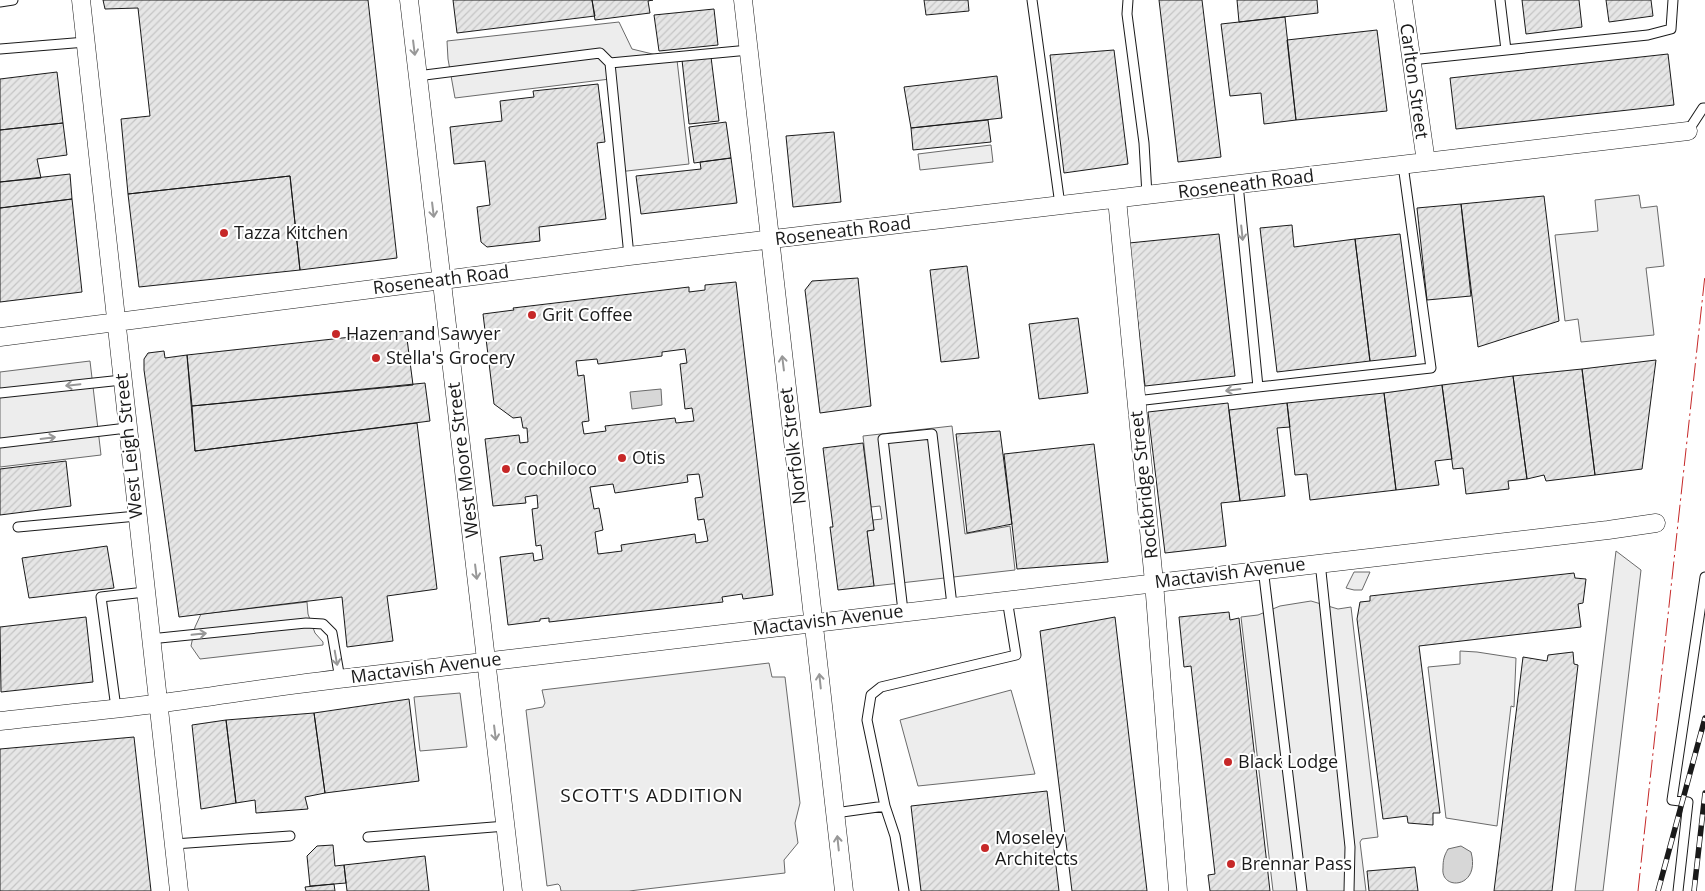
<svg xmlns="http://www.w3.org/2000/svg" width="1705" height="891" font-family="'Open Sans',sans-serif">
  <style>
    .built { fill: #ededed; stroke: #6a6a6a }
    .water { fill: #d7d7d7; stroke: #6a6a6a }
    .building { fill: url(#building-hatch); stroke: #1a1a1a; fill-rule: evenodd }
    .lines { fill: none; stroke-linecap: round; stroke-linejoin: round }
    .service-casing { stroke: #1a1a1a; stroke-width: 11 }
    .minor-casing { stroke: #1a1a1a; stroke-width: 19 }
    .service { stroke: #fff; stroke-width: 9 }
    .minor { stroke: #fff; stroke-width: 18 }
    .rail-casing { stroke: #1a1a1a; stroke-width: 5.5 }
    .rail { stroke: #fff; stroke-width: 4; stroke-dasharray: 11; stroke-linecap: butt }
    .power { stroke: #c62828; stroke-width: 1; stroke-dasharray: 18 4 2.5 4; stroke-linecap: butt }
    .oneway { stroke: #989898 }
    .poi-dot { fill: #c62828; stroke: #fff; stroke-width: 2 }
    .labels { text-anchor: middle; stroke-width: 4; stroke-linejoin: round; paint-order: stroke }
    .street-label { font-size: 18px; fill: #1a1a1a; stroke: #fff }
    .poi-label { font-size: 18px; fill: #1a1a1a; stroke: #fff; text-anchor: start }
    .neighbourhood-label { font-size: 19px; letter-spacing: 1px; fill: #1a1a1a; stroke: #fff }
  </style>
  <defs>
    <pattern id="building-hatch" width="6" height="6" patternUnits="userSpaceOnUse" patternTransform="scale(1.25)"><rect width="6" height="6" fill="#e6e6e6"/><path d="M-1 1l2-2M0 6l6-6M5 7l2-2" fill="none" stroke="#c5c5c5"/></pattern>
  </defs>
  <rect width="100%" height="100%" fill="#fff"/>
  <path class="built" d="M619 22 632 49 677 60 689 164 618 172 610 79 455 98 448 59 447 41Z
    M991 145 993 162 920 170 918 154Z
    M1639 195 1641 208 1657 206 1664 266 1646 268 1654 335 1581 342 1578 319 1565 321 1555 235 1598 231 1595 200Z
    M90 361 101 455 0 467V372Z
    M952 426 965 534 1010 526 1015 570 874 586 867 531 874 530 873 520 882 519 880 506 871 507 863 436Z
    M1616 551 1641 570 1603 891H1575Z
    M1354 572H1370L1362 590H1354L1346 588Z
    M1311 601 1338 609 1351 607 1378 837 1362 839 1360 842 1366 891H1273L1241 617 1258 615 1280 606Z
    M307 602 308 614 315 633 323 642V645L200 659 191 646 195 627 201 614Z
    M1460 651 1477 652 1516 658 1514 707 1511 706 1497 826 1446 818 1428 667 1460 664Z
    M769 663 772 677H785L800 803 795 823 798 843 784 860 785 873 629 891H561L560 886 558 884 547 886 526 710 543 707 545 703 542 690Z
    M1011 690 1035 774 918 786 900 720Z
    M460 693 467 747 420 751 414 697Z"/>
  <path class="water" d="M661 389 662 405 632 409 630 392Z
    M1461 846 1471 852C1481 889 1440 891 1443 868 1443 860 1444 856 1448 849Z"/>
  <path class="building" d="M103 0H368L397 258 300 270 290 176 128 194 121 119 150 116 138 8 105 9Z
    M453 0H592L595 16 457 33Z
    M592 0H653L648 1 650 13 595 20Z
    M924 0H968L969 11 926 15Z
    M1159 0H1202L1221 157 1178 162Z
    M1237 0H1317L1318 13 1239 22Z
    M1522 0H1579L1582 27 1526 34Z
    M1606 0H1651L1653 16 1609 22Z
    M714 9 718 45 659 51 654 15Z
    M1285 17 1296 120 1264 124 1261 93 1230 96 1221 24Z
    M1377 30 1387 111 1296 120 1287 40Z
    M1114 50 1128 164 1064 173 1050 55Z
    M1668 54 1674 105 1456 129 1450 78Z
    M711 57 719 121 689 124 682 60Z
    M57 72 63 123 0 130V79Z
    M997 76 1002 118 911 128 904 87Z
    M598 84 605 142 597 143 606 219 539 227 540 241 487 247 481 242 477 207 490 205 485 161 454 164 450 127 502 121 500 101 534 97 533 91Z
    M988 120 991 142 913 150 911 128Z
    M726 122 731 158 694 163 689 127Z
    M63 123 67 155 37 159 41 178 0 182V130Z
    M834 132 841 202 793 207 786 136Z
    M731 158 737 203 641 214 636 176 701 169 700 162Z
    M70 174 72 199 0 208V182Z
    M290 176 300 270 139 287 128 194Z
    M1544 196 1559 321 1478 347 1461 204Z
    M72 199 82 292 0 302V208Z
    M1461 204 1471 296 1427 300 1417 208Z
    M1292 225 1294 247 1355 239 1370 361 1277 372 1260 228Z
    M1219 234 1235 376 1145 386 1129 243Z
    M1400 234 1416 356 1370 361 1355 239Z
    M967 266 979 358 941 362 930 270Z
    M858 278 871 406 820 413 805 290 812 281Z
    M736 282 773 595 743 599 742 594 722 597 723 602 549 622V618L540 619V621L508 625 500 557 533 553 534 561 543 559 541 545 536 546 532 509 538 508 537 495 525 497 526 503 493 506 485 439 519 435 520 443 528 442 527 428H523L521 417 513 418 494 404 483 314 514 310 513 308 689 287V292L705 290V285ZM685 349 687 363 680 364 685 409 692 408 694 421 676 423 675 418 605 426 606 431 584 434 582 422 589 421 584 375 578 376 576 361 597 359 598 364 662 356V352ZM699 474 703 497 695 498 698 520 704 519 708 541 696 543 695 534 621 545 622 551 598 554 595 532 603 530 599 508 594 509 590 487 613 484 615 493 688 482 687 475Z
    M1078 318 1088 393 1039 399 1029 324Z
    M406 331 413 385 192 406 187 355Z
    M164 351 165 358 187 355 195 451 417 423 437 589 387 596 393 641 347 647 342 597 179 617 144 370V359L148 353Z
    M1656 360 1642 469 1595 475 1582 369Z
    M1582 369 1595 475 1546 481 1544 475 1527 479 1513 376Z
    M1513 376 1527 479 1508 481 1509 489 1466 494 1463 468 1453 469 1442 385Z
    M425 383 430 421 195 451 192 406Z
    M1442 385 1452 459 1435 461 1439 485 1396 490 1384 393Z
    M1384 393 1396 490 1310 500 1307 474 1295 475 1287 403Z
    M1228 403 1240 501 1221 503 1226 546 1165 553 1148 412Z
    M1287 403 1290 427 1277 428 1285 496 1240 501 1229 410Z
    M1000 431 1012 524 967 533 956 434Z
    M863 443 874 530 867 531 874 586 838 590 830 527H833L823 448Z
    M1094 444 1108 562 1017 569 1004 454Z
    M66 461 71 506 0 515V469Z
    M107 546 114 588 29 598 22 558Z
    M1574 573 1575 578 1586 579 1583 603 1578 604 1581 627 1419 646 1440 813H1433V825L1408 823 1407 816 1383 819 1357 619 1360 602 1370 601V596Z
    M1229 612 1230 620 1239 618 1270 891H1210L1208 875 1215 874 1191 666 1184 667 1179 617Z
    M86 617 93 682 1 692 0 627Z
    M1115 617 1147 891H1072L1040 631Z
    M1573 652 1574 664 1578 665 1552 891H1494L1523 657 1547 661 1548 655Z
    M409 699 419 781 325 793 314 713Z
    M314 713 325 793 305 797 308 809 256 813 255 800 236 803 226 720Z
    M226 720 236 803 201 809 192 725Z
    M134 737 151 891H0V749Z
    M1047 791 1059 891H921L911 806Z
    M333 845 335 866 344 865 346 883 310 886 307 856 317 846Z
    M425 856 429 891H347L344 865Z
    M1415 867 1418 891H1369L1367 871Z
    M334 884 335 891H306L305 887Z"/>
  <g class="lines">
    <g class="service-casing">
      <path id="service" d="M1032 0 1060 205
        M1128 0 1127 14 1144 143 1147 195
        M1500 0 1506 50
        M0 2 13 0
        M0 49 86 42
        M1411 60 1648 35 1671 29 1673 0
        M610 63 629 256
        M417 76 600 53 610 63 749 50
        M1688 131 1703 108H1705
        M1258 387 1431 368 1403 165
        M0 393 122 380
        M1136 401 1258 387 1238 184
        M0 443 127 428
        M18 527 137 516
        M1320 562 1350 847 1349 891
        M1263 568 1302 891
        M903 611 883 439 932 434 952 605
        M150 639 306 623 323 624 332 633 340 679
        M116 708 101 597 145 592
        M885 806 895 836 904 891
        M835 813 885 806 867 720 871 695 881 687 1016 655 1007 599
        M368 837 506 826
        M174 844 290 836
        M1678 891 1688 802 1672 800 1705 577"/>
    </g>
    <g class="minor-casing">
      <path id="minor" d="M81 0 179 891
        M409 0 513 891
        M743 0 844 891
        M1403 0 1426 162
        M1117 199 1154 582 1178 891
        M0 337 629 256 1688 131
        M0 721C54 715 108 710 162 703 223 695 285 685 347 678 767 627 1187 576 1608 530L1656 523"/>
    </g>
    <use href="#service" class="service"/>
    <use href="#minor" class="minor"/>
    <g class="rail-casing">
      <path id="rail" d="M1658 891 1705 718
        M1694 891 1705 793"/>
    </g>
    <use href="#rail" class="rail"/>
    <path class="power" d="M1638 891 1705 275"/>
  </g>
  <defs><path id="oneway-shaft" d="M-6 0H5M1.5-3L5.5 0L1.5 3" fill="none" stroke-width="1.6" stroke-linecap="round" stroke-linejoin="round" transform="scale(1.25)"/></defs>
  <g class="oneway">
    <use href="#oneway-shaft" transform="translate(414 48) rotate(83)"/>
    <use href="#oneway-shaft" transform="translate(433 210) rotate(83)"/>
    <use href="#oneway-shaft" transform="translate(1242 233) rotate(84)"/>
    <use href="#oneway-shaft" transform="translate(783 363) rotate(-97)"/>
    <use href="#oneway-shaft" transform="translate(73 385) rotate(174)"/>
    <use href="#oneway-shaft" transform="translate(1233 390) rotate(173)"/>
    <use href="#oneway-shaft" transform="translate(48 438) rotate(-7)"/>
    <use href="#oneway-shaft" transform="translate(476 572) rotate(83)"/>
    <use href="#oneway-shaft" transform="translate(199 634) rotate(-6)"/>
    <use href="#oneway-shaft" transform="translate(336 658) rotate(80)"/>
    <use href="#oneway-shaft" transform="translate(820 681) rotate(-96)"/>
    <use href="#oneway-shaft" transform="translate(495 733) rotate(83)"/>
    <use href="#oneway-shaft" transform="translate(838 843) rotate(-96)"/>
  </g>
  <g class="poi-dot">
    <circle cx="224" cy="233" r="5"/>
    <circle cx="532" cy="315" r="5"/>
    <circle cx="336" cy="334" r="5"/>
    <circle cx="376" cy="358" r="5"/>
    <circle cx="622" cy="458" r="5"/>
    <circle cx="506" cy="469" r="5"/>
    <circle cx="1228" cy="762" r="5"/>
    <circle cx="985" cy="848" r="5"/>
    <circle cx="1231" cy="864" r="5"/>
  </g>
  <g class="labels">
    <g class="street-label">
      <text transform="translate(1414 81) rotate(82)" y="6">Carlton Street</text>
      <text transform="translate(1246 184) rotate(-7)" y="6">Roseneath Road</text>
      <text transform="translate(843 231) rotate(-7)" y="6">Roseneath Road</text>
      <text transform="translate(441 280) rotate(-7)" y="6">Roseneath Road</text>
      <text transform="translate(129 446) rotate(-96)" y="6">West Leigh Street</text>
      <text transform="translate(793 446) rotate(-97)" y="6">Norfolk Street</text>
      <text transform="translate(463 460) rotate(-97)" y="6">West Moore Street</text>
      <text transform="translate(1144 485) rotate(-96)" y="6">Rockbridge Street</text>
      <text transform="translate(1230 573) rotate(-7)" y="6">Mactavish Avenue</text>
      <text transform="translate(828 620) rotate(-7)" y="6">Mactavish Avenue</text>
      <text transform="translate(426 668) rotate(-7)" y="6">Mactavish Avenue</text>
    </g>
    <g class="poi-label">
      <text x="234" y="239">Tazza Kitchen</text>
      <text x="542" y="321">Grit Coffee</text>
      <text x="346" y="340">Hazen and Sawyer</text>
      <text x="386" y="364">Stella's Grocery</text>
      <text x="632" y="464">Otis</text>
      <text x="516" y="475">Cochiloco</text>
      <text x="1238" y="768">Black Lodge</text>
      <text x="995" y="844">Moseley<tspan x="995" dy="21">Architects</tspan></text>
      <text x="1241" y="870">Brennar Pass</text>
    </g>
    <g class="neighbourhood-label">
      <text x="652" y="802">SCOTT'S ADDITION</text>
    </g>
  </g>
</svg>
